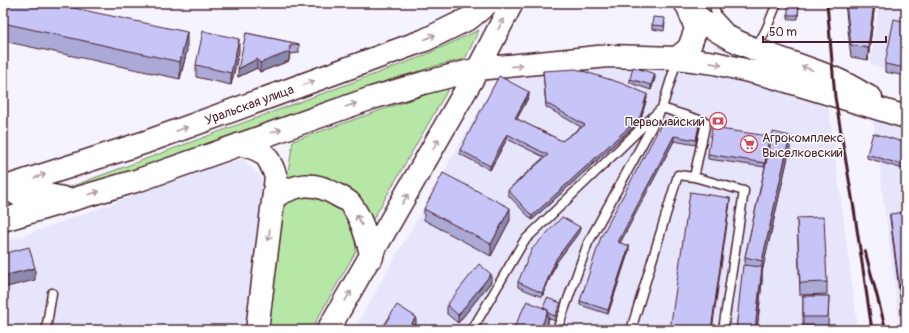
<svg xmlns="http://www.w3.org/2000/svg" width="909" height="333" font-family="Pangolin,sans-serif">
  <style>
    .built { fill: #e6e5fc }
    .green { fill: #b7e7a6; stroke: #808368 }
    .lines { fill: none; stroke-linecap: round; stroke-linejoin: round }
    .lane-casing { stroke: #4a1f2b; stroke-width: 11 }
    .secondary-casing { stroke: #4a1f2b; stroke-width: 25 }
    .lane { stroke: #fff; stroke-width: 8 }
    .secondary { stroke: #fff; stroke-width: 22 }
    .rail { stroke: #4a1f2b; stroke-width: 3 }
    .wall { fill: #aba9d5; stroke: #4a1f2b }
    .shaded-wall { fill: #8b8aae; stroke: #4a1f2b }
    .building { fill: #c7c5f8; stroke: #4a1f2b }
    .oneway { stroke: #ae9aa0 }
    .labels { text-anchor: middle; stroke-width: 3; stroke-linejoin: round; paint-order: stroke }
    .street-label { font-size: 13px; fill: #4a1f2b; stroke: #fff }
    .poi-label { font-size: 13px; fill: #4a1f2b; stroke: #fff; text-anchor: end }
  </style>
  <rect width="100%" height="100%" fill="#f4f3fe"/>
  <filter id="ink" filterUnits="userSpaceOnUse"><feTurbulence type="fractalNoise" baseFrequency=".025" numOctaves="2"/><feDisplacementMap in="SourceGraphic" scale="8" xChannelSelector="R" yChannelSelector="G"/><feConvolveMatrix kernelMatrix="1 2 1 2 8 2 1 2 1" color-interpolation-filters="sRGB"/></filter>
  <g filter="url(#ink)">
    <path class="built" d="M879 3H906V76L870 64Z
      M674 68 707 71 781 89 829 109 858 330H354L497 78 600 69Z
      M873 116 906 127V330H900Z
      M243 159 261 178 264 206 250 330H3V243L207 169Z"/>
    <path class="green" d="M479 30 465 59 439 65 386 81 53 200 51 194 421 57Z
      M450 86 372 221 351 190 311 174 287 179 293 141Z
      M304 193 343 207 354 229 356 251 311 330H268L284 200Z"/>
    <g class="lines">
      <g class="lane-casing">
        <path id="lane" d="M713 3 717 16 729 29
          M756 48 766 30 777 3
          M694 177 744 191 723 330
          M46 330 52 293
          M472 330 524 241 662 108 677 60
          M557 330 588 243 662 108 706 122 694 177 678 175 631 330"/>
      </g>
      <g class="secondary-casing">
        <path id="secondary" d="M685 3C717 45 787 58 833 78 846 83 858 91 871 98
          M677 58 689 48 696 29 688 7
          M240 144C263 150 268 153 276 177L257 330
          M5 187 22 197 48 195 63 198
          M3 188 146 142 425 40 470 18 488 3
          M274 197C297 184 313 180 337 195 341 197 347 200 350 203 362 218 367 239 372 257
          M3 220 139 180 372 98 423 83 478 69 608 56 677 58 715 63 770 76 906 117
          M328 330 478 69 512 3"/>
      </g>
      <use href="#lane" class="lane"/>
      <use href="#secondary" class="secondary"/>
      <path class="rail" d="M827 3 835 97 854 209 872 330
        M865 251 886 330"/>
    </g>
    <path class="wall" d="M3 3 187 50 180 79 3 41Z
      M799 3 798 19H788V15Z
      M845 3H875L868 60 851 57Z
      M906 22V76L885 72V64Z
      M665 23 664 31 652 29V25Z
      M246 33 299 44V53L290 54 289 61 260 72 257 68 238 77Z
      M239 51 231 85 196 77V65Z
      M543 71 647 98 640 121 532 220 508 195V190L544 157 507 139 490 170 460 154V150L529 96 517 119 562 141 581 127 546 107Z
      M655 78 651 90 630 83V79Z
      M664 119 699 129 696 145 674 141 620 243 629 250 608 314 580 305V301Z
      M769 141 765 166 790 148 762 272V281L757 330H736L745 265V257L765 167 708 159V154Z
      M906 143V170L867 158V154Z
      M424 209 510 220 491 256 424 220Z
      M890 214 906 330H904L890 218Z
      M797 218 827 282V294L800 295Z
      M580 231 556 263 542 297 518 287V282Z
      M491 282 458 323 447 314V305Z
      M803 296H829L828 326H803Z
      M561 307 555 321 548 318V324L545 330H513L543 308Z"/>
    <path class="shaded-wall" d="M874 3H875L868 60V48Z
      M187 32V50L180 79V62Z
      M239 39V51L231 85V73Z
      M290 46 289 61 260 72V63Z
      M257 59V68L238 77V69Z
      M655 74V78L651 90V85Z
      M529 92V96L515 122V118Z
      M647 94V98L640 121 532 220V216Z
      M699 125V129L696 145V140Z
      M507 134V139L490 170V166Z
      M674 136V141L618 247V242Z
      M769 136V141L765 167V163Z
      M790 136V148L762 272V281L757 330H755L762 269V261Z
      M730 198V203L712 330H711Z
      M510 208V220L491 256V244Z
      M580 227V231L556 263 542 297V293L556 259Z
      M629 246V250L608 314V310Z
      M35 268V280L3 288V276Z
      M491 274V282L458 323V315Z
      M561 303V307L555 321V316Z
      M548 310V324L545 330H540Z
      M416 317V326L413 330H407Z"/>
    <path class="building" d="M3 3H50L187 32 180 62 3 23Z
      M788 3H799L798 15H788Z
      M846 3H874L868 48 851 45Z
      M653 17 665 18 664 26 652 25Z
      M894 19 906 22V68L885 64Z
      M203 31 239 39 231 73 196 65Z
      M246 33 299 44 290 46 289 52 260 63 257 59 238 69Z
      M633 67 655 74 651 85 630 79Z
      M576 69 621 83 647 94 640 117 532 216 508 190 548 155 507 134 490 166 460 150 499 76 529 92 515 118 562 141 585 125 546 103 543 71Z
      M664 119 699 125 696 140 674 136 618 242 629 246 608 310 580 301 601 237Z
      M712 128 769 136 765 163 708 154Z
      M773 132 790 136 762 261 745 257Z
      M873 133 906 143V166L867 154Z
      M443 173 510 208 491 244 424 209Z
      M690 192 730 198 711 330H670Z
      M906 212V330H905L890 214Z
      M562 217 580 227 556 259 542 293 518 282 532 249Z
      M824 217 827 282 800 283 797 218Z
      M29 247 35 268 3 276V254Z
      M479 264 491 274 458 315 447 305Z
      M743 265 762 267 755 330H736Z
      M803 296H829L828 317H803Z
      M547 298 561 303 555 316 548 313V310L543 308Z
      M527 301 548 310 540 330H513Z
      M397 305 416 317 407 330H381Z"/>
    <defs><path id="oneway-shaft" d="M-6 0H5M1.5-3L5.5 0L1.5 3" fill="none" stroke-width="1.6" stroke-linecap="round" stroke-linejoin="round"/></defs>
    <g class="oneway">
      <use href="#oneway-shaft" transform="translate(501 24) rotate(-63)"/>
      <use href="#oneway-shaft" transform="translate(430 37) rotate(-25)"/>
      <use href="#oneway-shaft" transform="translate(716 64) rotate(11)"/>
      <use href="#oneway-shaft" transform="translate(517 66) rotate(-6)"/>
      <use href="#oneway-shaft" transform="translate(807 68) rotate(-159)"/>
      <use href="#oneway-shaft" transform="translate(309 83) rotate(-20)"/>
      <use href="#oneway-shaft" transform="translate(351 105) rotate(-19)"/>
      <use href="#oneway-shaft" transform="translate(182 129) rotate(-20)"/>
      <use href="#oneway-shaft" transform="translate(276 131) rotate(-20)"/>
      <use href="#oneway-shaft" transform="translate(436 144) rotate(-61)"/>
      <use href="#oneway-shaft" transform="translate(40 176) rotate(-18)"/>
      <use href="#oneway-shaft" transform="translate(94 193) rotate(-16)"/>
      <use href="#oneway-shaft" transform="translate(405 199) rotate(-60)"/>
      <use href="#oneway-shaft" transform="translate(359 220) rotate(-119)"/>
      <use href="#oneway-shaft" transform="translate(269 235) rotate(97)"/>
      <use href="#oneway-shaft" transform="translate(348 296) rotate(-59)"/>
    </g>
  </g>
  <defs>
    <g id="bank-ring" transform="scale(0.9)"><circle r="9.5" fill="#fff" stroke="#d1495b" stroke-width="1.5"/><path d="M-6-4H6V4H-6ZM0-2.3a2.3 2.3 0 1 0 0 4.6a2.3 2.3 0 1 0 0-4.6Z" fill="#d1495b"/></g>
    <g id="supermarket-ring" transform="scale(0.9)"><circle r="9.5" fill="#fff" stroke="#d1495b" stroke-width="1.5"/><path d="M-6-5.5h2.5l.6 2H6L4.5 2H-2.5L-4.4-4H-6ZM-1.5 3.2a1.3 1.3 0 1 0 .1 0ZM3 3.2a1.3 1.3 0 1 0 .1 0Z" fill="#d1495b"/></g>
  </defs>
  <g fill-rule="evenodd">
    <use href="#bank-ring" x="718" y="121"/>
    <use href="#supermarket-ring" x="749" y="144"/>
  </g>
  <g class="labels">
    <g class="street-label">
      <text transform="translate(249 104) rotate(-20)" y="5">Уральская улица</text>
    </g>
    <g class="poi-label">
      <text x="705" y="126">Первомайский</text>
      <text x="762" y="142" text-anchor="start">Агрокомплекс<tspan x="762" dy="15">Выселковский</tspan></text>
    </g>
  </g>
  <rect width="909" height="333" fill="none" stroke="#fff" stroke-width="16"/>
  <rect x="8" y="8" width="893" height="317" fill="none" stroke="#4a1f2b" stroke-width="1.5" filter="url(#ink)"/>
  <path d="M763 36v6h123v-6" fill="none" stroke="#4a1f2b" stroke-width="2"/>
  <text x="769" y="36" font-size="12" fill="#4a1f2b" stroke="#ffffff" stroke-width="3" paint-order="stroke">50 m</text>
</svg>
